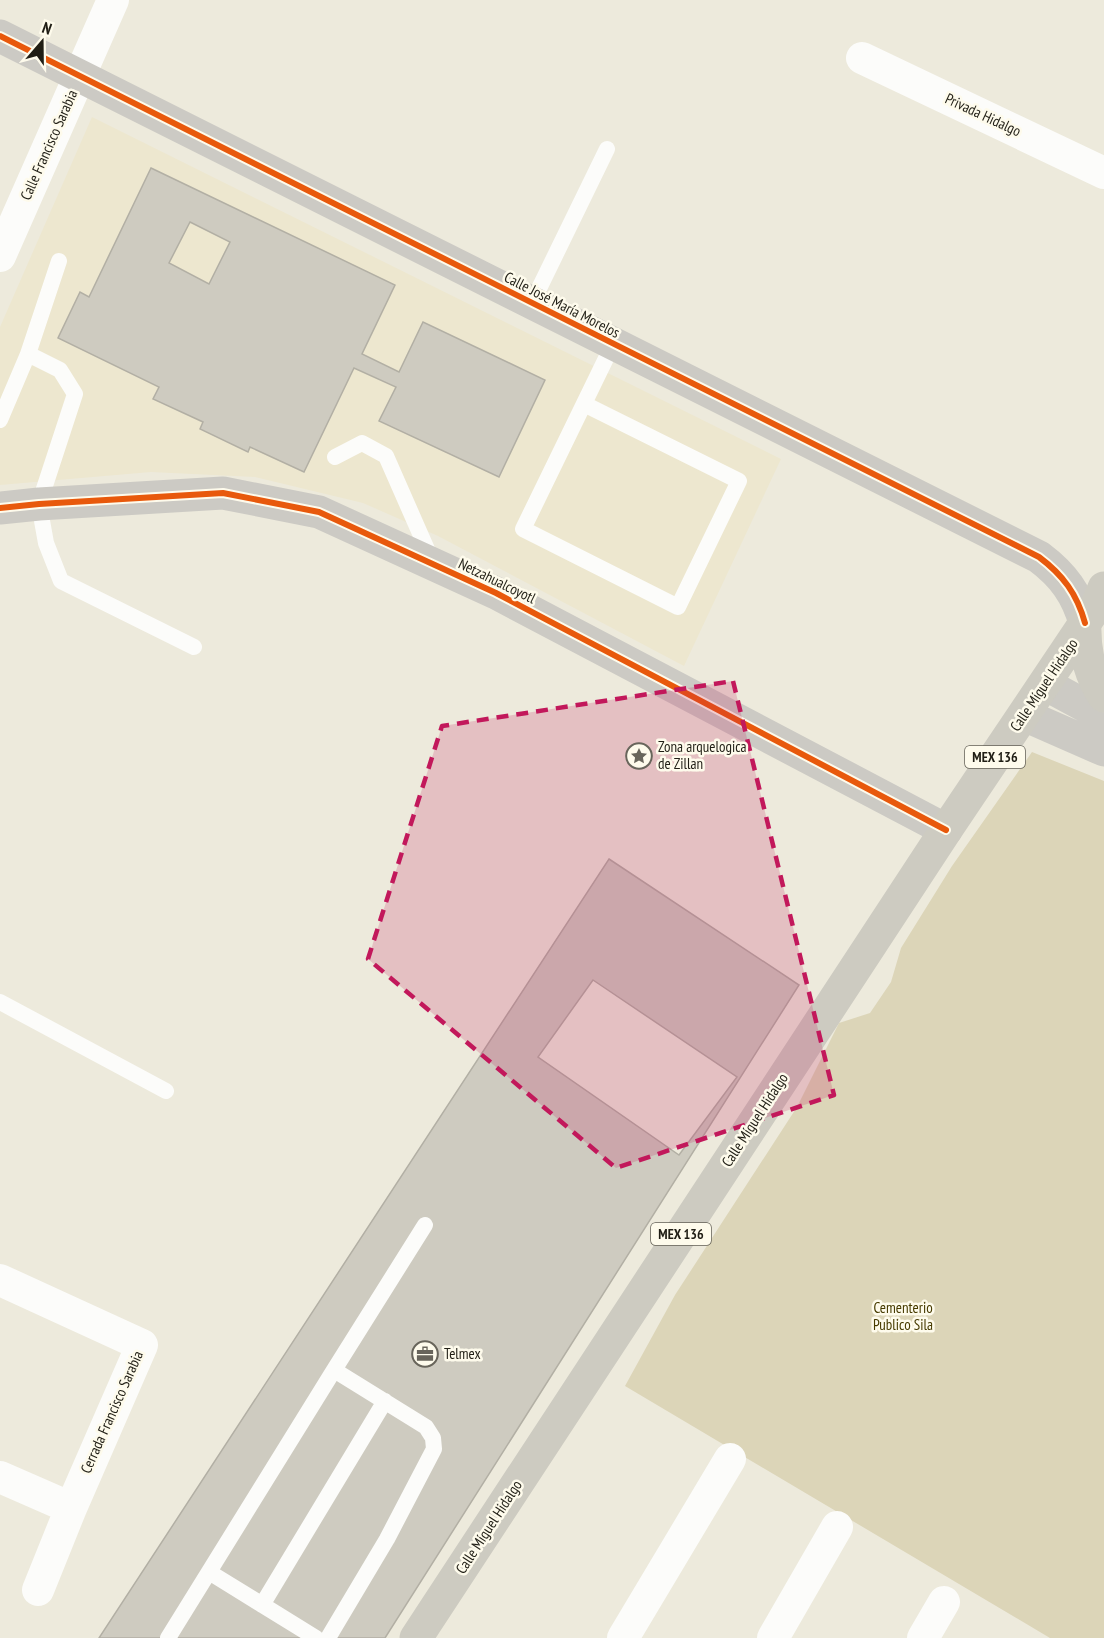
<svg xmlns="http://www.w3.org/2000/svg" width="1104" height="1638" font-family="'PT Sans Narrow',sans-serif">
  <style>
    .built { fill: #ede7cf }
    .green { fill: #dcd5b8 }
    .building { fill: #cecbc0; stroke: #b2afa4; stroke-width: 1.5; fill-rule: evenodd }
    .lines { fill: none; stroke-linecap: round; stroke-linejoin: round }
    .lane { stroke: #fcfcfa; stroke-width: 16 }
    .street { stroke: #fcfcfa; stroke-width: 32 }
    .secondary { stroke: #cccac4; stroke-width: 33 }
    .primary { stroke: #cdcbc1; stroke-width: 33 }
    .cycleway-casing { stroke: #fefbec; stroke-width: 10 }
    .cycleway { stroke: #e8590c; stroke-width: 6 }
    .marked { fill: #c2185b; fill-opacity: 0.2; stroke: #c2185b; stroke-width: 4.5; stroke-dasharray: 12 8; stroke-linejoin: round }
    .labels { text-anchor: middle; stroke-width: 5; stroke-linejoin: round; paint-order: stroke }
    .shield { fill: #fefbec; stroke: #636056; stroke-width: 1.5 }
    .shield-label { font-size: 14px; font-weight: bold; fill: #201e15 }
    .street-label { font-size: 15px; fill: #201e15; stroke: #fefbec }
    .poi-label { font-size: 15px; fill: #201e15; stroke: #fefbec; text-anchor: start }
    .park-label { font-size: 15px; fill: #473b00; stroke: #fefbec }
  </style>
  <rect width="100%" height="100%" fill="#edeadc"/>
  <path class="built" d="M92 117 781 459 684 666 438 536 363 503 255 477 151 472 0 485V327Z"/>
  <path class="green" d="M1032 752 1104 781V1638H1050L625 1386 675 1295 797 1107 839 1023 870 1013 891 982 901 948 952 866Z"/>
  <path class="building" d="M151 168 395 285 362 354 399 372 423 322 545 380 499 477 379 421 396 387 354 368 304 472 250 447 248 452 200 429 203 422 153 399 159 387 58 338 80 292 89 297ZM190 222 230 242 209 284 169 263Z
    M609 859 799 985 385 1638H99Z
    M593 980 737 1077 679 1155 538 1057Z"/>
  <g class="lines">
    <path class="lane" d="M59 261 28 354 60 370 75 394 39 504 46 543 61 581 194 647
      M532 303 607 149
      M584 404 739 481 678 607 523 529 613 344
      M0 420 28 354
      M335 457 362 443 386 456 433 563
      M0 1002 166 1091
      M334 1370 425 1225
      M209 1572 316 1638
      M262 1605 385 1401
      M168 1638 334 1370 426 1427 433 1438 434 1449 387 1539 328 1638"/>
    <path class="street" d="M862 58 1104 173
      M0 256 113 0
      M0 1280 142 1345 71 1508 38 1590
      M0 1477 71 1508
      M623 1638 730 1459
      M773 1638 837 1527
      M923 1638 944 1602"/>
    <path class="secondary" d="M0 36 1039 557C1063 575 1077 594 1085 623
      M0 508 39 504 223 493 319 512 496 593 946 830
      M1045 684 1104 716
      M1024 715 1104 750"/>
    <path class="primary" d="M1085 623C1084 649 1089 674 1104 696
      M416 1638 946 830 1085 623 1097 605 1104 588"/>
    <g class="cycleway-casing">
      <path id="cycleway" d="M0 36 1039 557C1063 575 1077 594 1085 623
        M0 508 39 504 223 493 319 512 496 593 946 830"/>
    </g>
    <use href="#cycleway" class="cycleway"/>
  </g>
  <path class="marked" d="M733 681 834 1095 616 1168 368 959 442 726Z"/>
  <defs>
    <g id="sight-ring" transform="scale(1.35)"><circle r="9.5" fill="#fefbec" stroke="#68655b" stroke-width="1.5"/><path d="M0-6L1.8-2.2L6-1.7L2.9 1.2L3.7 5.4L0 3.3L-3.7 5.4L-2.9 1.2L-6-1.7L-1.8-2.2Z" fill="#68655b"/></g>
    <g id="office-ring" transform="scale(1.35)"><circle r="9.5" fill="#fefbec" stroke="#68655b" stroke-width="1.5"/><path d="M-6-3h4V-5.5h4V-3h4V5H-6ZM-1-4.5V-3h2v-1.5ZM-6 0V1H6V0Z" fill="#68655b"/></g>
  </defs>
  <g fill-rule="evenodd">
    <use href="#sight-ring" x="639" y="756"/>
    <use href="#office-ring" x="425" y="1354"/>
  </g>
  <g class="labels">
    <g class="shield">
      <rect x="965" y="746" width="60" height="22" rx="4.5"/>
      <rect x="651" y="1223" width="60" height="22" rx="4.5"/>
    </g>
    <g class="shield-label">
      <text x="995" y="762">MEX 136</text>
      <text x="681" y="1239">MEX 136</text>
    </g>
    <g class="street-label">
      <text transform="translate(983 115) rotate(25)" y="5">Privada Hidalgo</text>
      <text transform="translate(49 145) rotate(-66)" y="5">Calle Francisco Sarabia</text>
      <text transform="translate(562 305) rotate(27)" y="5">Calle José María Morelos</text>
      <text transform="translate(497 581) rotate(26)" y="5">Netzahualcoyotl</text>
      <text transform="translate(1044 685) rotate(-56)" y="5">Calle Míguel Hidalgo</text>
      <text transform="translate(755 1120) rotate(-57)" y="5">Calle Míguel Hidalgo</text>
      <text transform="translate(112 1412) rotate(-66)" y="5">Cerrada Francisco Sarabia</text>
      <text transform="translate(489 1527) rotate(-57)" y="5">Calle Míguel Hidalgo</text>
    </g>
    <g class="poi-label">
      <text x="658" y="752">Zona arquelogica<tspan x="658" dy="17">de Zillan</tspan></text>
      <text x="444" y="1359">Telmex</text>
    </g>
    <g class="park-label">
      <text x="903" y="1313">Cementerio<tspan x="903" dy="17">Publico Sila</tspan></text>
    </g>
  </g>
  <g transform="translate(42 42) rotate(20)" stroke="#fefbec" stroke-width="4.5" paint-order="stroke">
  <path d="M0-4.5L10 22L0 15L-10 22Z" fill="#201e15"/>
  <text y="-9" font-size="16" font-weight="bold" text-anchor="middle" fill="#201e15">N</text>
  </g>
</svg>
